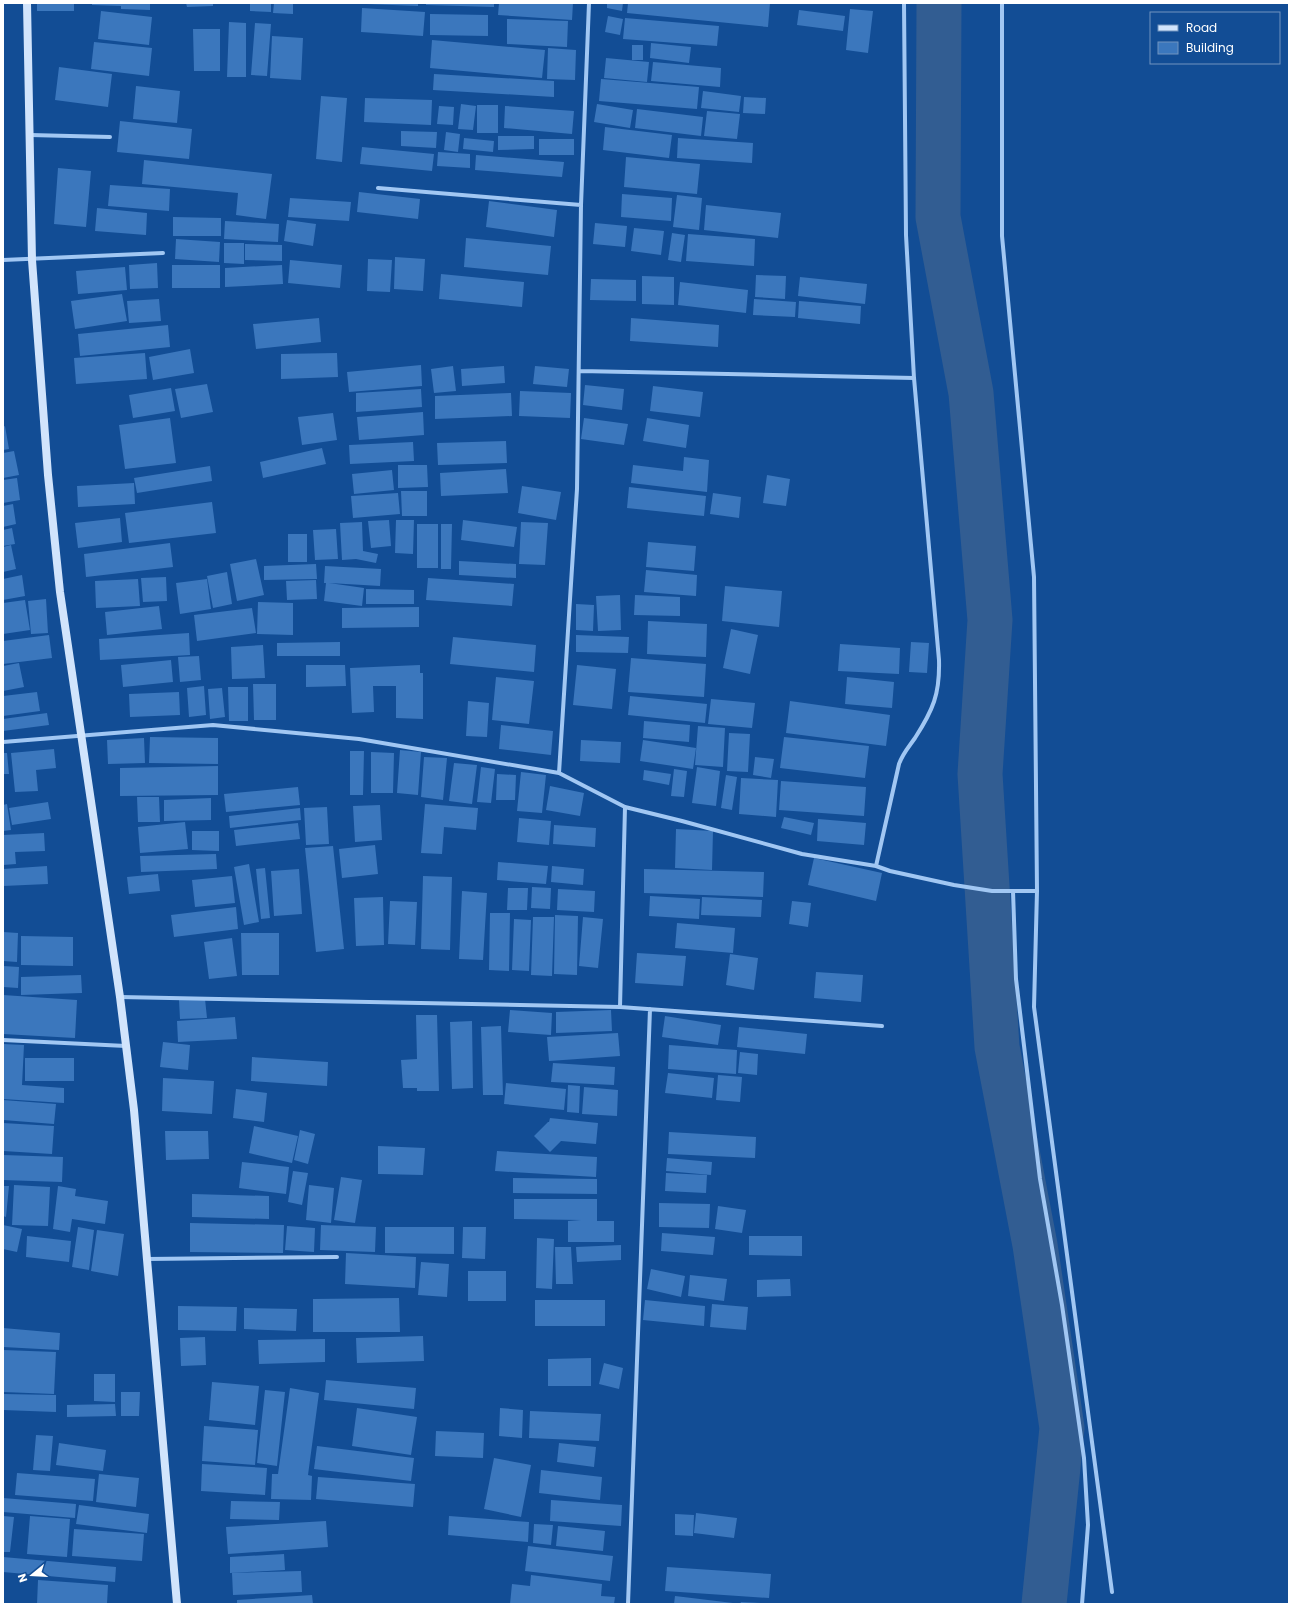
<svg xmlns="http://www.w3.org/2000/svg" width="1292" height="1607" font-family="Poppins,sans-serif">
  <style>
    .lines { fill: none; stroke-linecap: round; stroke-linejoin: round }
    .river { stroke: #325d92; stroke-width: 45 }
    .building { fill: #3b77bd }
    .street { stroke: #a1c7f3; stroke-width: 4 }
    .secondary { stroke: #d1e4fc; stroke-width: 8 }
  </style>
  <rect width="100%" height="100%" fill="#124d95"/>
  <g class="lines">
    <path class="river" d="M939 3 938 217 971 393 990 620 980 774 997 1047 1035 1245 1062 1428 1044 1604"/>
  </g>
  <path class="building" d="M37 3H74V11H37Z
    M92 3H150V10L121 9V6L92 5Z
    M186 3H213V6L187 7Z
    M250 3H271V12L250 11Z
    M274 3H293V14L273 13Z
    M366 3H418V6L366 4Z
    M426 3H494V7L426 5Z
    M499 3H573L572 20 498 15Z
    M607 3H623L622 11 607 8Z
    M628 3H770L768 27 627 13Z
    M362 8 425 12 423 36 361 32Z
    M850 9 873 11 868 53 846 50Z
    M799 10 845 16 843 31 797 25Z
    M101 11 152 17 149 45 98 39Z
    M430 14 488 15V36L430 35Z
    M608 16 623 19 620 35 605 32Z
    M625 18 719 26 717 46 623 39Z
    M507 19 568 21 567 47 507 44Z
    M229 22 246 23V77H227Z
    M255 23 271 24 267 76 251 75Z
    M193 29H220V71H194Z
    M272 36 303 38 301 80 270 78Z
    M432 40 545 50 542 78 430 68Z
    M94 42 152 48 149 76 91 69Z
    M651 43 691 47 689 63 650 58Z
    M632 45H643V60H632Z
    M548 48 576 50 575 80 547 79Z
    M606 58 649 62 647 82 604 78Z
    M653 62 721 68 720 87 651 81Z
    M59 67 112 74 108 107 55 100Z
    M434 74 554 81V97L433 90Z
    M601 79 699 87 697 109 599 101Z
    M136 86 180 91 177 123 133 119Z
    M703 91 741 96 739 112 701 108Z
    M321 96 347 98 342 162 316 159Z
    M744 97 766 98 765 114 743 113Z
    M365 98 432 100 431 125 364 122Z
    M461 104 476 106 473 130 458 129Z
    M597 104 633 110 630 128 594 122Z
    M477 105H498V133H477Z
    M439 106 454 107 453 125 437 124Z
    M505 106 574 111 572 134 504 128Z
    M637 109 703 117 701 136 635 128Z
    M707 111 740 114 737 139 704 136Z
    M120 121 192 129 189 159 117 152Z
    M605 127 672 135 669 158 603 150Z
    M401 131 437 132 436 148 401 146Z
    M446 132 460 134 458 152 444 150Z
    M498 136H534V149L498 150Z
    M464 138 494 141 493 152 463 149Z
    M678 138 753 143 752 163 677 158Z
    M539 139H574V155H539Z
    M362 147 434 154 432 171 360 164Z
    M438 152 470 154V168L437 166Z
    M476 155 564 162 562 177 475 170Z
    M626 157 700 164 697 194 624 187Z
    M144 160 272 174 266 219 236 215 238 193 142 184Z
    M58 168 91 171 86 227 54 224Z
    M110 185 170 189 169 211 108 206Z
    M359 192 420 199 418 219 357 212Z
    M622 194 672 198 671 221 621 217Z
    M677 195 702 198 699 230 673 227Z
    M290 198 351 202 349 221 288 217Z
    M489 201 557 210 554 237 486 227Z
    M706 205 781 213 778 238 704 230Z
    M97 208 147 213 146 235 95 231Z
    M173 217 221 218V236H173Z
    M287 220 316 224 313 246 284 241Z
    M225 221 279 224 278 242 224 239Z
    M595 223 627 226 625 247 593 244Z
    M634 228 664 231 661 255 631 251Z
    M672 233 685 235 681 262 668 260Z
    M688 234 755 239 754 266 686 261Z
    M466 238 551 246 548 275 464 267Z
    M176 239 220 242 219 262 175 259Z
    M224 243H244V264L224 263Z
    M245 244 282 245V261L245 260Z
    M395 257 425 259 423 291 394 289Z
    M368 259 392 260 390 292 367 291Z
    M290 260 342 265 340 288 288 283Z
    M157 263 158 288 130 289 129 265Z
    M172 265H220V288H172Z
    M282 265 283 284 225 287V268Z
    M125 267 127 290 78 294 76 271Z
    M441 274 524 282 522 307 439 299Z
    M756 275 786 276 785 299 755 297Z
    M642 276 674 277V305L642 304Z
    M800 277 867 284 865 304 798 296Z
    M591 279 636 280V301L590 300Z
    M680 282 748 290 746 313 678 305Z
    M122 294 127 321 75 329 71 301Z
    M159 299 161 321 129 323 127 301Z
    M754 299 796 302 795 317 753 315Z
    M799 301 861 306 860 324 798 318Z
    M319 318 321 342 256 349 253 324Z
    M631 318 719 325 718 347 630 341Z
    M168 325 170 347 80 356 78 334Z
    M190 349 194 373 153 380 149 357Z
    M145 353 147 379 76 384 74 358Z
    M337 353 338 377 281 379V354Z
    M421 365 422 386 349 392 347 372Z
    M453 366 456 391 434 393 431 369Z
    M504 366 505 383 462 386 461 369Z
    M535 366 569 369 567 387 533 384Z
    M207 384 213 412 181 418 175 389Z
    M585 385 624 389 622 410 583 405Z
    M653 386 703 392 700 417 650 411Z
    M171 388 175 411 133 418 129 395Z
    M421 389 422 407 356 412V393Z
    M520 391 571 393 570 418 519 416Z
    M511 393 512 416 435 419V396Z
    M423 412 424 435 359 440 357 417Z
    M333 413 337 440 302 445 298 417Z
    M170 418 176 463 125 469 119 425Z
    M584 418 628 424 624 445 581 439Z
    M647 418 689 425 686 448 643 441Z
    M5 426 9 449 3 450V427Z
    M506 441 507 463 438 465 437 443Z
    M413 442 414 461 350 464 349 445Z
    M322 448 326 464 263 478 260 462Z
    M14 451 19 475 3 478V453Z
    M684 457 709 460 707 492 631 483 633 465 683 471Z
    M398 465H427L428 487 398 488Z
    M210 466 212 481 137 493 134 478Z
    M506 469 508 493 441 496 440 473Z
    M392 470 394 490 354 494 352 474Z
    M767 475 790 479 786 506 763 503Z
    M17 478 20 500 3 503V480Z
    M134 483 135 504 78 507 77 486Z
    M522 486 561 492 556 520 518 513Z
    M629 487 706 496 704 516 627 508Z
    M401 491H427V516H402Z
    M398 493 400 514 353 518 351 496Z
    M713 493 741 497 739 518 710 514Z
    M212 502 216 533 129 543 125 513Z
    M13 504 16 524 3 527V506Z
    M120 518 122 542 78 548 75 523Z
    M389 520 391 546 371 548 368 521Z
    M396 520H414L413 554 395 553Z
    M463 520 517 527 514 547 461 540Z
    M362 522 363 551 378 554 376 563 356 559 342 560 340 523Z
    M521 522 548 523 545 565 519 564Z
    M417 524H438V568H417Z
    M441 524H452L451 569H441Z
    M12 528 15 544 3 546V530Z
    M336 529 338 559 315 560 313 530Z
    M288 534H307V562H288Z
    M648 542 696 546 694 571 646 567Z
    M170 543 173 567 86 577 84 554Z
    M11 545 16 569 3 572V547Z
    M256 559 264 595 237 601 230 564Z
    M459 561 516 564V578L459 575Z
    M316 564 317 579 264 580V566Z
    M325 566 381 569 380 586 329 583 364 588 362 606 324 601 326 583H324Z
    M646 570 697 575 696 596 644 592Z
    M227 572 232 604 213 608 207 576Z
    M22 575 25 596 3 600V579Z
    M166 577 167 601 143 602 141 578Z
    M428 578 514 584 512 606 426 600Z
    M138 579 140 606 96 608 95 581Z
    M207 579 211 609 180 614 176 583Z
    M316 580 317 599 287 600 286 581Z
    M725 586 782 591 779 627 722 621Z
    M366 589 414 590V604H366Z
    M620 595 621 630 598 631 596 596Z
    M635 595 680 597V616L634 615Z
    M46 599 48 633 31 634 28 601Z
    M25 600 30 630 3 634V603Z
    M258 602 293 603V635L257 634Z
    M576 604 594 605 593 631 576 630Z
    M159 606 162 629 107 635 105 612Z
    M419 607V627L342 628V608Z
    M252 608 256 633 197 641 194 615Z
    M648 621 707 624 706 657 647 654Z
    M731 629 758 635 750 674 723 668Z
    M189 633 190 655 100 660 99 639Z
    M49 635 52 658 3 664V641Z
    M576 635 629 637 628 653 576 652Z
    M453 637 536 645 534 672 450 664Z
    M340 642V656H277V643Z
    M911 642 929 643 927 673 909 672Z
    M840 644 900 648 899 674 838 671Z
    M263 645 265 678 232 679 231 647Z
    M199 656 201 680 180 682 178 657Z
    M631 658 706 664 704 697 628 692Z
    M171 660 173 682 123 687 121 665Z
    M19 663 24 687 3 691V666Z
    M306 665H345L346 686 306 687Z
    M420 665V673H423V719L396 718V686H373L374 712 352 713 350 668Z
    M577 665 616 669 612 709 573 705Z
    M496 677 534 681 529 724 492 720Z
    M847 677 894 682 892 708 845 704Z
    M253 684H276V720H254Z
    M204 686 206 715 189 717 187 688Z
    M228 687H248V721H229Z
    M222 688 225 717 210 719 208 689Z
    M37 692 40 711 3 716V696Z
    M179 692 180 715 130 717 129 694Z
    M630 696 707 704 705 723 628 715Z
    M711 699 755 703 752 728 708 724Z
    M468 701 489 703 487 737 466 736Z
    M790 701 890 715 886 746 786 733Z
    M47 713 49 725 3 731V719Z
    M644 721 690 725 689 742 643 738Z
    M501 725 553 731 551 755 499 749Z
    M698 726 725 728 723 767 695 765Z
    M729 733 750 734 748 772 727 771Z
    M150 737 218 738V764L149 763Z
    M784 737 869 746 865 778 780 768Z
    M144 738 145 763 108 764 107 740Z
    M581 740 621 742 620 763 580 761Z
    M643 740 696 748 693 769 640 761Z
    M54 749 56 768 36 770 38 791 15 792 11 753Z
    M400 750 421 752 418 795 397 793Z
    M350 751H364L363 795H350Z
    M371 752 394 753 393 793H371Z
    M3 753H7L9 774H3Z
    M424 757 447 758 443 800 421 797Z
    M755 757 774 759 771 778 753 775Z
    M454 763 477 765 472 804 449 801Z
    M218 766V795L120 796V768Z
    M481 767 495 769 491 803 477 802Z
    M697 767 720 771 716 806 692 803Z
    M674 769 687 771 684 797 671 796Z
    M644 770 671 774 669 785 643 780Z
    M521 772 546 775 542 813 517 811Z
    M497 774 516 775 515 800H496Z
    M726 775 737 777 732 810 721 808Z
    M741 778 778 780 776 817 739 814Z
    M781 781 866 787 864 816 779 810Z
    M550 786 584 793 580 816 546 810Z
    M298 787 300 805 226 812 224 794Z
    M137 797H159L160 822H138Z
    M211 798V820L164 821V800Z
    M48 802 51 819 12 825 9 808Z
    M7 804 11 830 3 831V805Z
    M425 804 478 808 476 830 444 827 442 854 421 853Z
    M380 805 382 840 355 842 353 806Z
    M327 807 329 844 306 845 304 808Z
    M300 808 301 820 230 828 229 816Z
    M784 817 814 823 811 835 781 828Z
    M519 818 551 821 549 845 517 842Z
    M818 819 866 823 864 845 817 841Z
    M185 822 188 849 140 853 138 827Z
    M298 823 300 839 236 846 234 830Z
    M554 825 596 828 595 847 553 844Z
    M676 829 713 831 712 870 675 868Z
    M192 831H219V851L192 850Z
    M44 833 45 851 15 852 16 864 3 865V835Z
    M375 845 378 874 342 878 339 849Z
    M333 846 344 949 316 952 305 848Z
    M216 854 217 869 141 872 140 856Z
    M814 858 882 873 876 901 808 885Z
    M498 862 548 866 546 884 497 880Z
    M249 864 259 922 244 925 234 867Z
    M47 866 48 884 3 886V869Z
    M552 866 584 869 583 885 551 882Z
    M265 868 270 918 261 919 256 869Z
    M299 869 302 914 274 916 271 871Z
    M644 869 764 872 763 897 644 893Z
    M158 874 160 891 129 894 127 877Z
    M232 876 235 903 195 907 192 880Z
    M423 876 452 877 450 950 421 949Z
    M532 887 551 888 550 909 531 908Z
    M508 888H528L527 910H507Z
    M558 889 595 891 594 912 557 910Z
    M462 891 487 893 483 960 459 959Z
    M650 896 700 899 699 919 649 916Z
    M383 897 384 945 356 946 354 898Z
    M702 897 762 900 761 917 701 915Z
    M390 901 417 902 415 945 388 944Z
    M792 901 811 903 808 927 789 924Z
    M236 907 238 929 174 937 171 915Z
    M490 913H510L509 971 489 970Z
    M555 915 578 916 577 975 554 974Z
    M533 917H554L552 976 531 975Z
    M583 917 603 919 598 968 579 966Z
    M514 919 531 920 529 971 512 970Z
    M677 923 735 928 733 953 675 948Z
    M3 932 18 933 17 962 3 961Z
    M241 933H279V975H242Z
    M21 936 73 937V966L21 965Z
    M232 938 237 976 209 979 204 942Z
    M637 953 686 956 683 986 635 983Z
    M730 954 758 958 754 990 726 985Z
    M3 966 19 967 18 988 3 987Z
    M816 972 863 975 861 1002 814 998Z
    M81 975 82 993 21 995V977Z
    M3 995 77 1000 75 1038 3 1034Z
    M205 999 207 1018 180 1019 179 1000Z
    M510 1010 552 1013 551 1035 508 1032Z
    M611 1010 612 1031 556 1033V1012Z
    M416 1015H437L439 1091H417V1088H403L401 1060 417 1059Z
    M665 1016 721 1025 718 1045 662 1037Z
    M235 1017 237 1039 178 1042 177 1021Z
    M472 1021 473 1088 452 1089 450 1022Z
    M501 1026 503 1095H483L481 1027Z
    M739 1027 807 1034 805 1054 737 1047Z
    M618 1033 620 1056 549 1061 547 1037Z
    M163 1042 190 1045 188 1070 160 1067Z
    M3 1044 24 1045 22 1085 64 1088V1103L3 1099Z
    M669 1045 737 1050 736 1074 668 1069Z
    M740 1052 758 1054 757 1075 738 1073Z
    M252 1057 328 1062 327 1086 251 1081Z
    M25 1058H74V1081H25Z
    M553 1063 615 1067 614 1085 551 1082Z
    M668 1073 714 1078 712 1098 665 1093Z
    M718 1075 742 1077 740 1102 716 1100Z
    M163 1078 214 1081 212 1114 162 1111Z
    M506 1083 566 1089 564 1110 504 1104Z
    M568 1085 580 1086 579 1113 567 1112Z
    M584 1087 618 1090 617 1116 582 1114Z
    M236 1089 267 1093 264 1122 233 1118Z
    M3 1100 56 1104 54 1124 3 1120Z
    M550 1118 598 1123 596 1144 561 1141 550 1152 534 1136 548 1122H549Z
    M3 1123 54 1126 52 1154 3 1151Z
    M254 1126 298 1136 292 1163 249 1153Z
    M300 1130 315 1134 308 1164 294 1160Z
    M165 1131H208L209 1159 166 1160Z
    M669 1132 756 1137 755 1158 668 1154Z
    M378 1146 425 1148 423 1175 378 1174Z
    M497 1151 597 1157 596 1177 495 1171Z
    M3 1155 63 1157 62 1182 3 1180Z
    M667 1158 712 1162 711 1175 666 1171Z
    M242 1162 289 1167 286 1194 239 1188Z
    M293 1171 308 1173 302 1205 288 1202Z
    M666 1173 707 1175 706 1193 665 1191Z
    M341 1177 362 1180 355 1223 334 1220Z
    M513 1178 597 1179V1194L513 1193Z
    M14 1185 50 1187 48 1226 12 1225Z
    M309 1185 334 1188 331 1223 306 1220Z
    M3 1186H9L6 1217 3 1216Z
    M58 1186 76 1189 75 1196 108 1201 105 1224 72 1219 70 1232 53 1229Z
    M192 1194 269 1196V1219L192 1217Z
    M514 1199H597V1221H614V1242H568V1221L581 1220 514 1219Z
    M659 1203 710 1204 709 1228 659 1227Z
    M718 1206 746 1210 742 1233 715 1229Z
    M190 1223 284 1225 283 1253 190 1252Z
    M3 1225 22 1229 17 1252 3 1249Z
    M321 1225 376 1227 375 1252 320 1250Z
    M287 1226 315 1228 314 1252 285 1250Z
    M78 1227 94 1230 89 1270 72 1267Z
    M385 1227H454V1254L385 1253Z
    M463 1227H486L485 1259 462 1258Z
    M97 1230 124 1234 118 1276 91 1271Z
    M662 1233 715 1237 713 1255 661 1251Z
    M27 1236 71 1241 69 1262 26 1257Z
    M749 1236H802V1256L749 1255Z
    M537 1238 554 1239 552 1289 536 1288Z
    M621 1245V1260L577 1262 576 1247Z
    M555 1247H571L573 1284H556Z
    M346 1253 416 1257 415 1288 345 1284Z
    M421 1262 449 1264 447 1297 418 1295Z
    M651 1269 685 1276 681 1297 647 1289Z
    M468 1271H506V1301H468Z
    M690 1275 727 1279 724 1301 688 1296Z
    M790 1279 791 1296 757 1297V1280Z
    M399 1298 400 1332H313V1299Z
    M535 1300H605V1326H535Z
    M645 1300 705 1306 704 1326 643 1320Z
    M712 1304 748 1307 746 1330 710 1327Z
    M178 1306 237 1307 236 1331 178 1330Z
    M244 1308 297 1309 296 1331 244 1329Z
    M3 1328 60 1333 59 1350 3 1347Z
    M423 1336 424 1361 357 1363 356 1338Z
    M205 1337 206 1365 181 1366 180 1338Z
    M325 1339V1362L259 1364 258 1340Z
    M3 1350 56 1352 54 1394 3 1392Z
    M591 1358V1386H548V1359Z
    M604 1363 623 1368 619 1389 599 1384Z
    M94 1374H115V1402L94 1401Z
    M326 1380 416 1388 414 1409 324 1400Z
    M212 1382 259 1386 255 1425 209 1420Z
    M290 1388 319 1393 308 1475 312 1476 311 1500 271 1499 272 1474H278Z
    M265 1390 285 1392 277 1466 257 1463Z
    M121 1392H140L139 1416H121Z
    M3 1394 56 1395V1412L3 1410Z
    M115 1404 116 1416 67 1417V1405Z
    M357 1408 417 1417 411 1455 352 1446Z
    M500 1408 523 1410 522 1438 499 1436Z
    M530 1411 601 1414 599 1441 529 1438Z
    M204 1426 258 1430 255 1465 202 1461Z
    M436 1431 484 1433 483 1458 435 1456Z
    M36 1435 53 1436 50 1471 33 1470Z
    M59 1443 106 1450 103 1471 56 1465Z
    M559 1443 596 1447 594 1467 557 1462Z
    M317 1446 414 1458 411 1481 314 1469Z
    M494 1458 531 1465 521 1517 484 1509Z
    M202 1464 267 1468 265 1495 201 1491Z
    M541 1470 602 1477 600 1500 539 1493Z
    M17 1473 95 1479 93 1501 15 1495Z
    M99 1474 139 1478 136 1507 96 1502Z
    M318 1477 415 1484 413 1507 316 1499Z
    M3 1498 76 1504 75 1518 3 1512Z
    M551 1500 622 1505 621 1526 550 1521Z
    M231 1501 280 1502 279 1520 230 1519Z
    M79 1505 149 1514 147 1533 76 1524Z
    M696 1513 737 1518 734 1538 694 1533Z
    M675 1514 694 1515 693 1536 675 1535Z
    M3 1516 14 1517 10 1552H3Z
    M30 1516 70 1519 67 1557 27 1554Z
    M449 1516 529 1522 528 1542 448 1535Z
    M326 1521 328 1547 228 1554 226 1527Z
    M534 1524 553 1525 551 1545 533 1543Z
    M558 1526 605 1531 603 1551 556 1546Z
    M74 1529 144 1534 142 1561 72 1556Z
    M528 1546 613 1556 610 1581 525 1571Z
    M284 1554 285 1570 230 1573V1557Z
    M3 1557 116 1567 115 1582 3 1572Z
    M667 1567 771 1574 769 1598 665 1591Z
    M301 1571 302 1592 233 1595 232 1573Z
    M531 1575 602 1584 601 1596 615 1597 614 1604H510L512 1584 530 1586Z
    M38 1580 108 1585 107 1604H37Z
    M312 1595 313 1604H237V1600Z
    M675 1596 733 1603V1604H674Z
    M741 1602 761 1603V1604H740Z"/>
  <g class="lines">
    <path class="street" d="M1002 3V236L1034 577 1037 891 1034 1007 1112 1592
      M30 135 110 137
      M378 188 581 205
      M3 260 163 253
      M580 371 914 378
      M3 742 213 725 359 739 559 773 625 807 620 1007
      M559 773 577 489 581 205 589 3
      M625 807 682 821 802 854 876 866 890 871 954 885 992 891H1037
      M876 866 899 764C903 753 908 748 915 738 933 710 940 694 939 660L914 378 906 235 904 3
      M1013 891 1016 979 1040 1179 1062 1305 1084 1458 1088 1525 1082 1604
      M120 997 620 1007 882 1026
      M3 1040 126 1046
      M147 1259 337 1257
      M628 1604 650 1009"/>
    <path class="secondary" d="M27 3 32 260 48 475 60 592 120 997 134 1110 177 1604"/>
  </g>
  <rect width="1292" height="1607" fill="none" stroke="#ffffff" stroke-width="8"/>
  <rect x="1150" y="12" width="130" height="52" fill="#124d95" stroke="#7194bf"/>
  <rect x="1158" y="25" width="20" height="6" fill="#d1e4fc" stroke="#7194bf"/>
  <text x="1186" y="32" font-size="12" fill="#ffffff">Road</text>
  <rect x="1158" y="42" width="20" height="12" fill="#3b77bd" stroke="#7194bf"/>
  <text x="1186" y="52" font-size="12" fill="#ffffff">Building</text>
  <g transform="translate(32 1575) rotate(252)" stroke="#124d95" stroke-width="3" paint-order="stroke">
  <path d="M0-3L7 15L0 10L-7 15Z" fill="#ffffff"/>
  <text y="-6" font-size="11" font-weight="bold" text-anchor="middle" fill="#ffffff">N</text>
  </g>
</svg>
